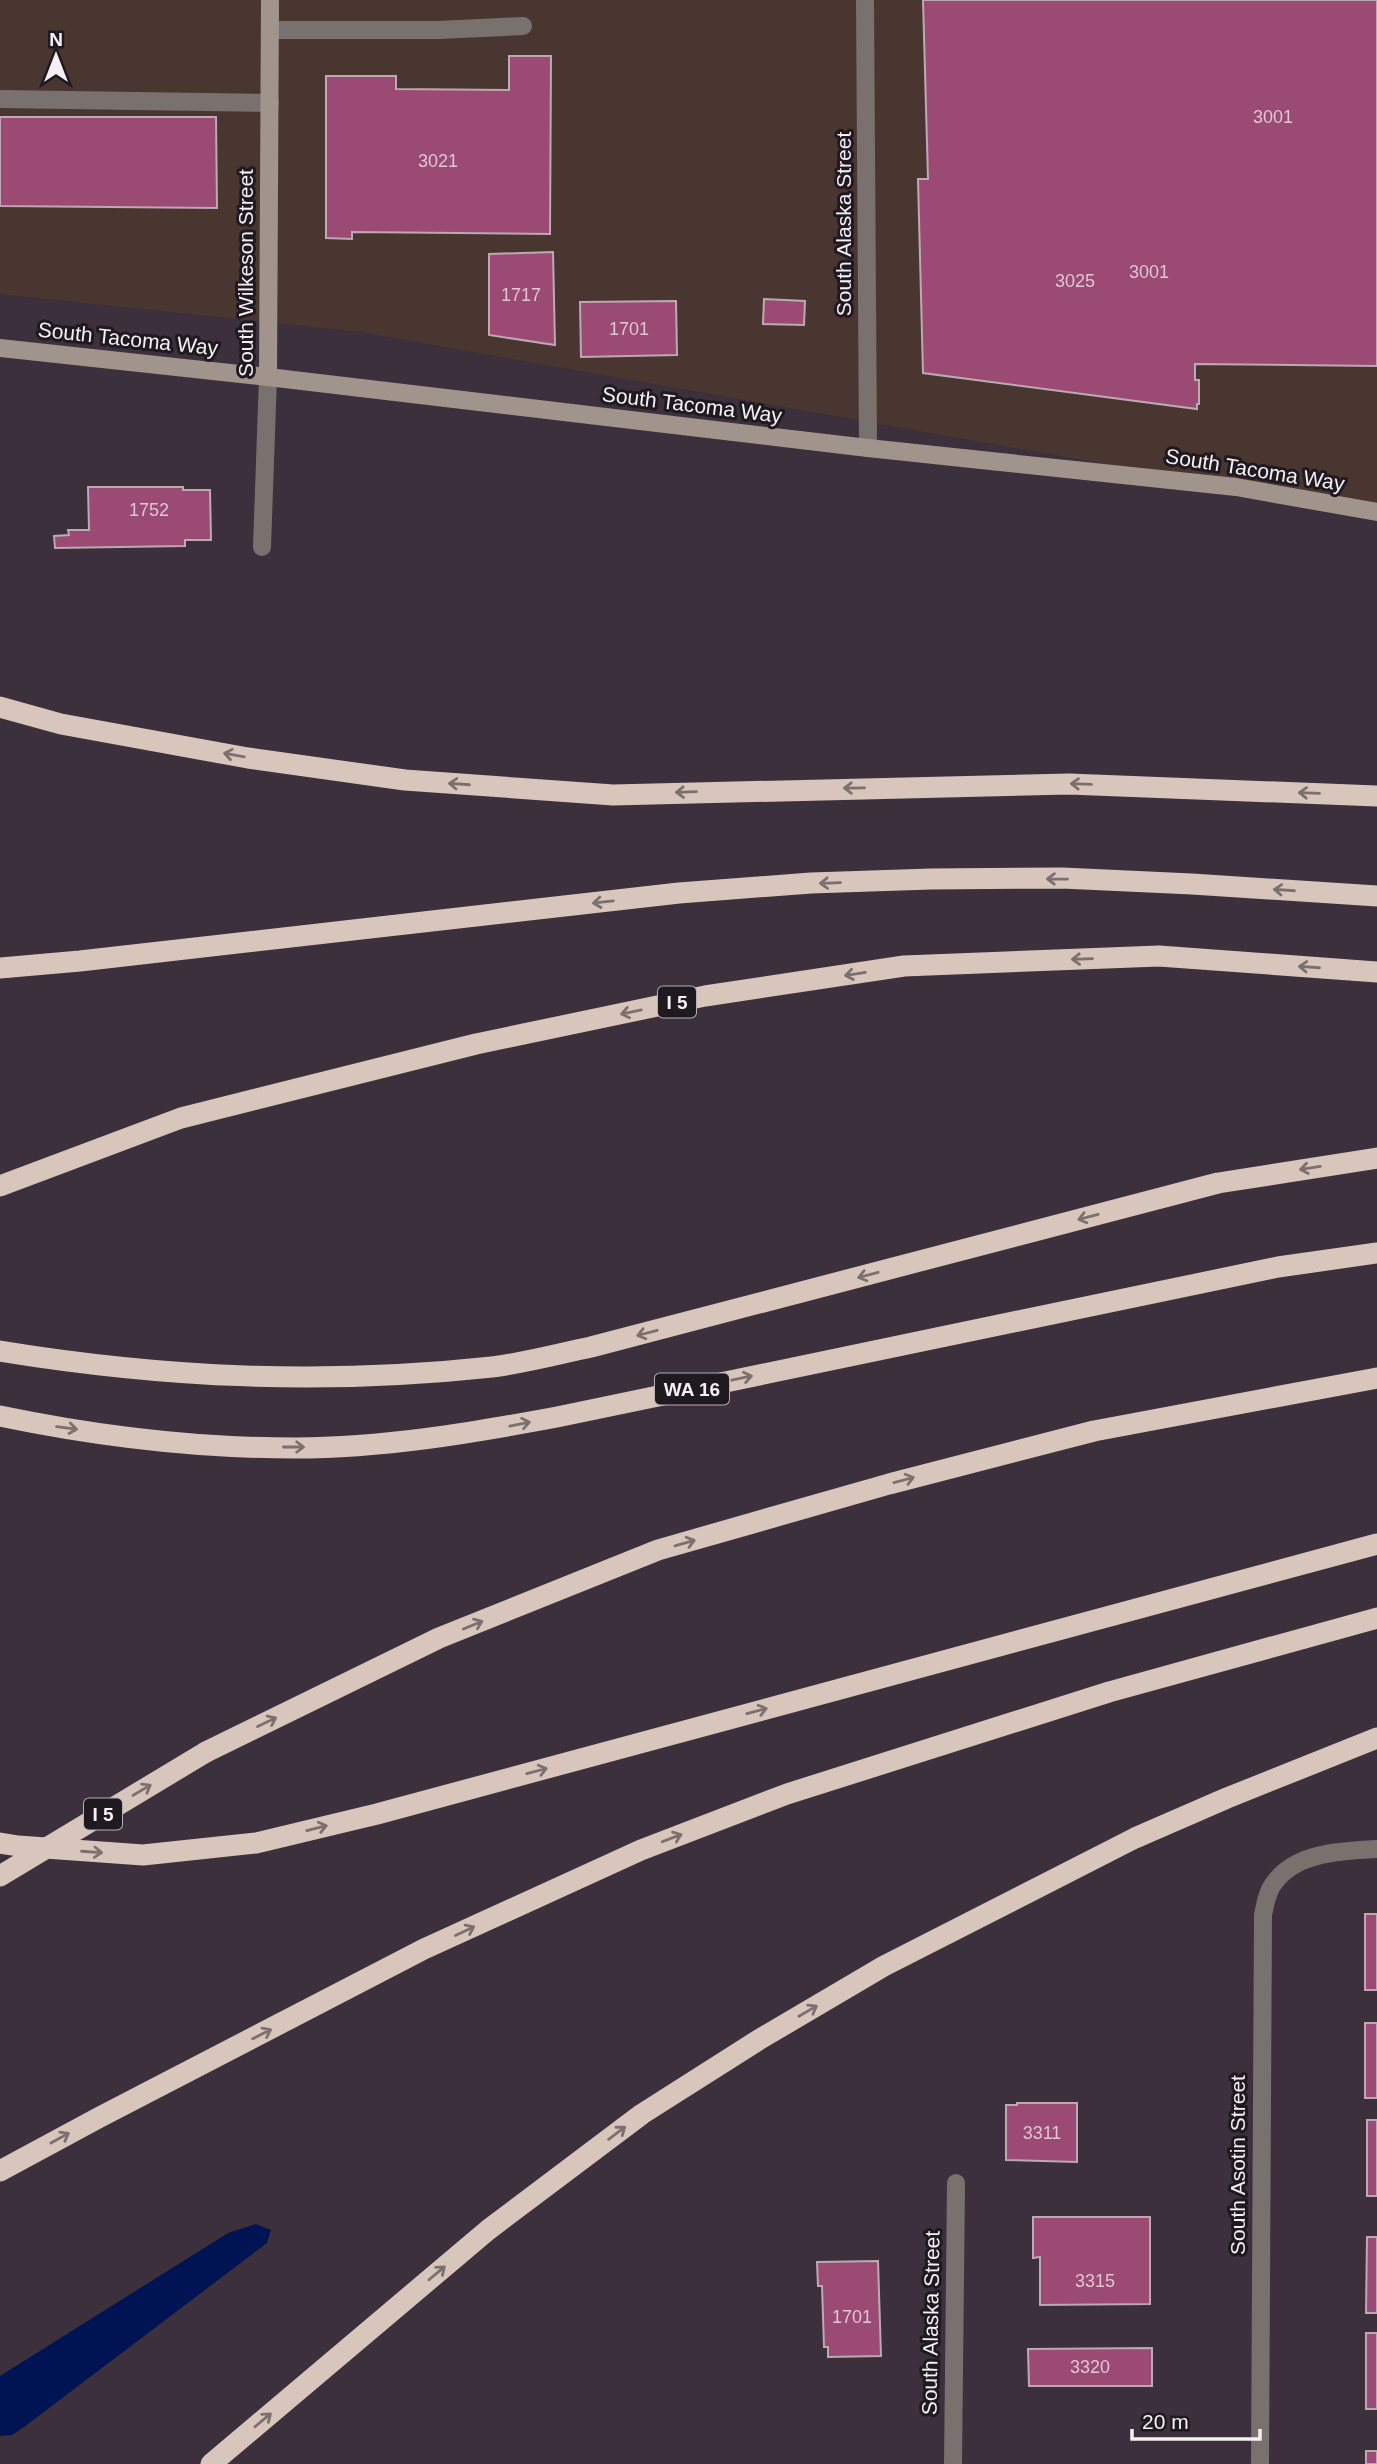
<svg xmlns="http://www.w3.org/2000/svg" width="1377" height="2464" font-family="Helvetica,sans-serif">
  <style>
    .industrial { fill: #4a3631 }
    .water { fill: #001454 }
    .building { fill: #9b4a73; stroke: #bca9b1; stroke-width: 2 }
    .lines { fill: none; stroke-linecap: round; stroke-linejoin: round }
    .lane { stroke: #79716e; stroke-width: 18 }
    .street { stroke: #79716e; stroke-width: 18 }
    .secondary { stroke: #a0948d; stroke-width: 18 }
    .highway { stroke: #d8c5bc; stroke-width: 21 }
    .highway-bridge { stroke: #d8c5bc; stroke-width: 21 }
    .oneway { stroke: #7c706e }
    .labels { text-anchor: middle; stroke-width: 6; stroke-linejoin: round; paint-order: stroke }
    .number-label { font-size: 18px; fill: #dfc6d5 }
    .shield { fill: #1f1a1f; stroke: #b6afb6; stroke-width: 2 }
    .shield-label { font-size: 19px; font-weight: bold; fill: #f6eff6 }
    .street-label { font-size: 21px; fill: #f6eff6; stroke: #1f1a1f }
  </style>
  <rect width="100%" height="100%" fill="#3b303b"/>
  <path class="industrial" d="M0 0H1377V512L361 332 0 294Z"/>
  <path class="water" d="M256 2224 271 2230 267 2243 24 2427 12 2435 0 2436V2376L228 2233Z"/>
  <path class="building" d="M923 0H1377V366L1195 364V380H1199V404H1197V409L923 373 918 179H928Z
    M509 56H551L550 234 352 232V239L326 238V76H396V89L509 90Z
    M0 117H216L217 208 0 206Z
    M553 252 555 345 489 335V254Z
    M764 299 805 301 804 325 763 324Z
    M676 301 677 355 581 357 580 302Z
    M88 487H183V490H210L211 540H185V546L55 548 54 536 69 535 68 530H89Z
    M1365 1914H1377V1990H1365Z
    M1365 2023H1377V2098H1365Z
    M1017 2103H1077V2162L1006 2160V2105H1017Z
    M1367 2120H1377V2196H1367Z
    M1033 2217H1150V2304L1040 2305V2257L1033 2258Z
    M1367 2237H1377V2313H1366Z
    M878 2261 881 2356 828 2357V2347H824L822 2286H818L817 2262Z
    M1366 2333H1377V2409H1366Z
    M1152 2348V2386H1029L1028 2349Z
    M1366 2451H1377V2464H1366Z"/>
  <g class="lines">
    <path class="lane" d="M270 30H439L523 26
      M0 99 270 103"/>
    <path class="street" d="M865 0 868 448
      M262 547 268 377
      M953 2464 956 2183
      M1260 2464 1263 1915C1265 1905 1267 1892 1274 1883 1296 1852 1342 1851 1377 1849"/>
    <path class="secondary" d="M0 348 268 377 868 448 1236 487 1377 512
      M268 377 270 0"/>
    <path class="highway" d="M0 707 61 724 248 758 405 780 613 795 1069 784 1377 796
      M0 968 80 961 679 893 811 883 931 879 1062 878 1192 884 1377 896
      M0 1186 181 1118 476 1044 705 996 904 966 1159 956 1377 972
      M0 1351C166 1378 324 1385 492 1367 525 1363 558 1354 591 1347L1218 1183 1377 1158
      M0 1416C96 1436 197 1448 295 1448 383 1448 471 1433 557 1417L1278 1267 1377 1253
      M206 1752 439 1638 658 1550 889 1484 1094 1431 1377 1378
      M0 1843 18 1846 143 1855 256 1843 377 1814 1377 1544
      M0 2171 100 2117 424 1949 641 1850 787 1794 1109 1692 1377 1618
      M211 2464 488 2230 642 2114 760 2039 884 1966 1135 1838 1227 1798 1377 1738"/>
    <path class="highway-bridge" d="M0 1876 206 1752"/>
  </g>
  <defs><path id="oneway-shaft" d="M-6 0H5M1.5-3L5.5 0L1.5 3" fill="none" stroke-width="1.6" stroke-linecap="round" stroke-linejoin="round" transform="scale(1.75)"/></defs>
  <g class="oneway">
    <use href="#oneway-shaft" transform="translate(234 755) rotate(-170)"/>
    <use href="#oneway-shaft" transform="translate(459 784) rotate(-176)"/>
    <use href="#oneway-shaft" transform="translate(1081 784) rotate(-178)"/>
    <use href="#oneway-shaft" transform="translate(854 788) rotate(179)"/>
    <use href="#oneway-shaft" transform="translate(686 792) rotate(178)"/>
    <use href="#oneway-shaft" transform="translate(1309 793) rotate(-178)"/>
    <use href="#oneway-shaft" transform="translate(1057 879) rotate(-179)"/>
    <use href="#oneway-shaft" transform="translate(830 883) rotate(178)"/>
    <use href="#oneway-shaft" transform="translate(1284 890) rotate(-176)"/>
    <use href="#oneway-shaft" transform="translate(603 902) rotate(174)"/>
    <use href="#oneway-shaft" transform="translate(1082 959) rotate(178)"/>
    <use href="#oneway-shaft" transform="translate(1309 967) rotate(-176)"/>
    <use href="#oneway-shaft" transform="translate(855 974) rotate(171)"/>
    <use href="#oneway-shaft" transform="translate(631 1012) rotate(168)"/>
    <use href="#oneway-shaft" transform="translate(1310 1168) rotate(171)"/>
    <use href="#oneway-shaft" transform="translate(1088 1217) rotate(165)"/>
    <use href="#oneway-shaft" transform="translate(868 1275) rotate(165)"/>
    <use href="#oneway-shaft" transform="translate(647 1333) rotate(165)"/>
    <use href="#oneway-shaft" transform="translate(742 1378) rotate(-12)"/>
    <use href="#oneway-shaft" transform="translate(520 1424) rotate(-11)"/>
    <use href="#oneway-shaft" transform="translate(67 1428) rotate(7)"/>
    <use href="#oneway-shaft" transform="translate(294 1447)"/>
    <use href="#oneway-shaft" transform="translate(904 1480) rotate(-15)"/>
    <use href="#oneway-shaft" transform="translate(685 1543) rotate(-16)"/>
    <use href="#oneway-shaft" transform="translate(473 1625) rotate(-22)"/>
    <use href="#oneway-shaft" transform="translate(757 1711) rotate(-15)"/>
    <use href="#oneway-shaft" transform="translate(267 1722) rotate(-26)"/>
    <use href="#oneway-shaft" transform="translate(537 1771) rotate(-15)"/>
    <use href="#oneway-shaft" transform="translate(142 1790) rotate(-31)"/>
    <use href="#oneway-shaft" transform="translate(317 1828) rotate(-14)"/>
    <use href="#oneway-shaft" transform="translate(672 1838) rotate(-21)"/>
    <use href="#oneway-shaft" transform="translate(92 1852) rotate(4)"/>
    <use href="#oneway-shaft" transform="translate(465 1931) rotate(-25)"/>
    <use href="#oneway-shaft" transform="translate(808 2011) rotate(-30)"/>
    <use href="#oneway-shaft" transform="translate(262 2034) rotate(-27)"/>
    <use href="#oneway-shaft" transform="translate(617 2133) rotate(-37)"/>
    <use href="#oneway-shaft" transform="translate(60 2138) rotate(-29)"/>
    <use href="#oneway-shaft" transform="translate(437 2273) rotate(-40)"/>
    <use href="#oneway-shaft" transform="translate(263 2420) rotate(-40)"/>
  </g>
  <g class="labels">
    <g class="number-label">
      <text x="1273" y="123">3001</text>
      <text x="438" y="167">3021</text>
      <text x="1149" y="278">3001</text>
      <text x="1075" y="287">3025</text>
      <text x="521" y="301">1717</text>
      <text x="629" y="335">1701</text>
      <text x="149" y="516">1752</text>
      <text x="1042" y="2139">3311</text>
      <text x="1095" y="2287">3315</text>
      <text x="852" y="2323">1701</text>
      <text x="1090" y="2373">3320</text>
    </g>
    <g class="shield">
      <rect x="658" y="986.5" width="38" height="31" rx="5"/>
      <rect x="655" y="1373.5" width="74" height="31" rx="5"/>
      <rect x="84" y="1798.5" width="38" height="31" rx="5"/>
    </g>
    <g class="shield-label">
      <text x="677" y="1009">I 5</text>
      <text x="692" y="1396">WA 16</text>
      <text x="103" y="1821">I 5</text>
    </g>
    <g class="street-label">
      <text transform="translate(844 224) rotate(-90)" y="7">South Alaska Street</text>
      <text transform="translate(246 273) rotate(-90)" y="7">South Wilkeson Street</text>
      <text transform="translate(128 339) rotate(6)" y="7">South Tacoma Way</text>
      <text transform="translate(692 405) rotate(7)" y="7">South Tacoma Way</text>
      <text transform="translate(1255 470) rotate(9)" y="7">South Tacoma Way</text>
      <text transform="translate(1238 2165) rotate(-90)" y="7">South Asotin Street</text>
      <text transform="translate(931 2323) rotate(-89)" y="7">South Alaska Street</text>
    </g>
  </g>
  <g transform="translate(56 56)" stroke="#1f1a1f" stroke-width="5" paint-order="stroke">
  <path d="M0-5L12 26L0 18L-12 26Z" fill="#f6eff6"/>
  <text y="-10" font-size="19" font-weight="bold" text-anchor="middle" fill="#f6eff6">N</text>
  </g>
  <path d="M1132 2429v10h128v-10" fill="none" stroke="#f6eff6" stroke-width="3.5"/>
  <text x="1142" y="2429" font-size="21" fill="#f6eff6" stroke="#1f1a1f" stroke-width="5" paint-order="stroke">20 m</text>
</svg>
